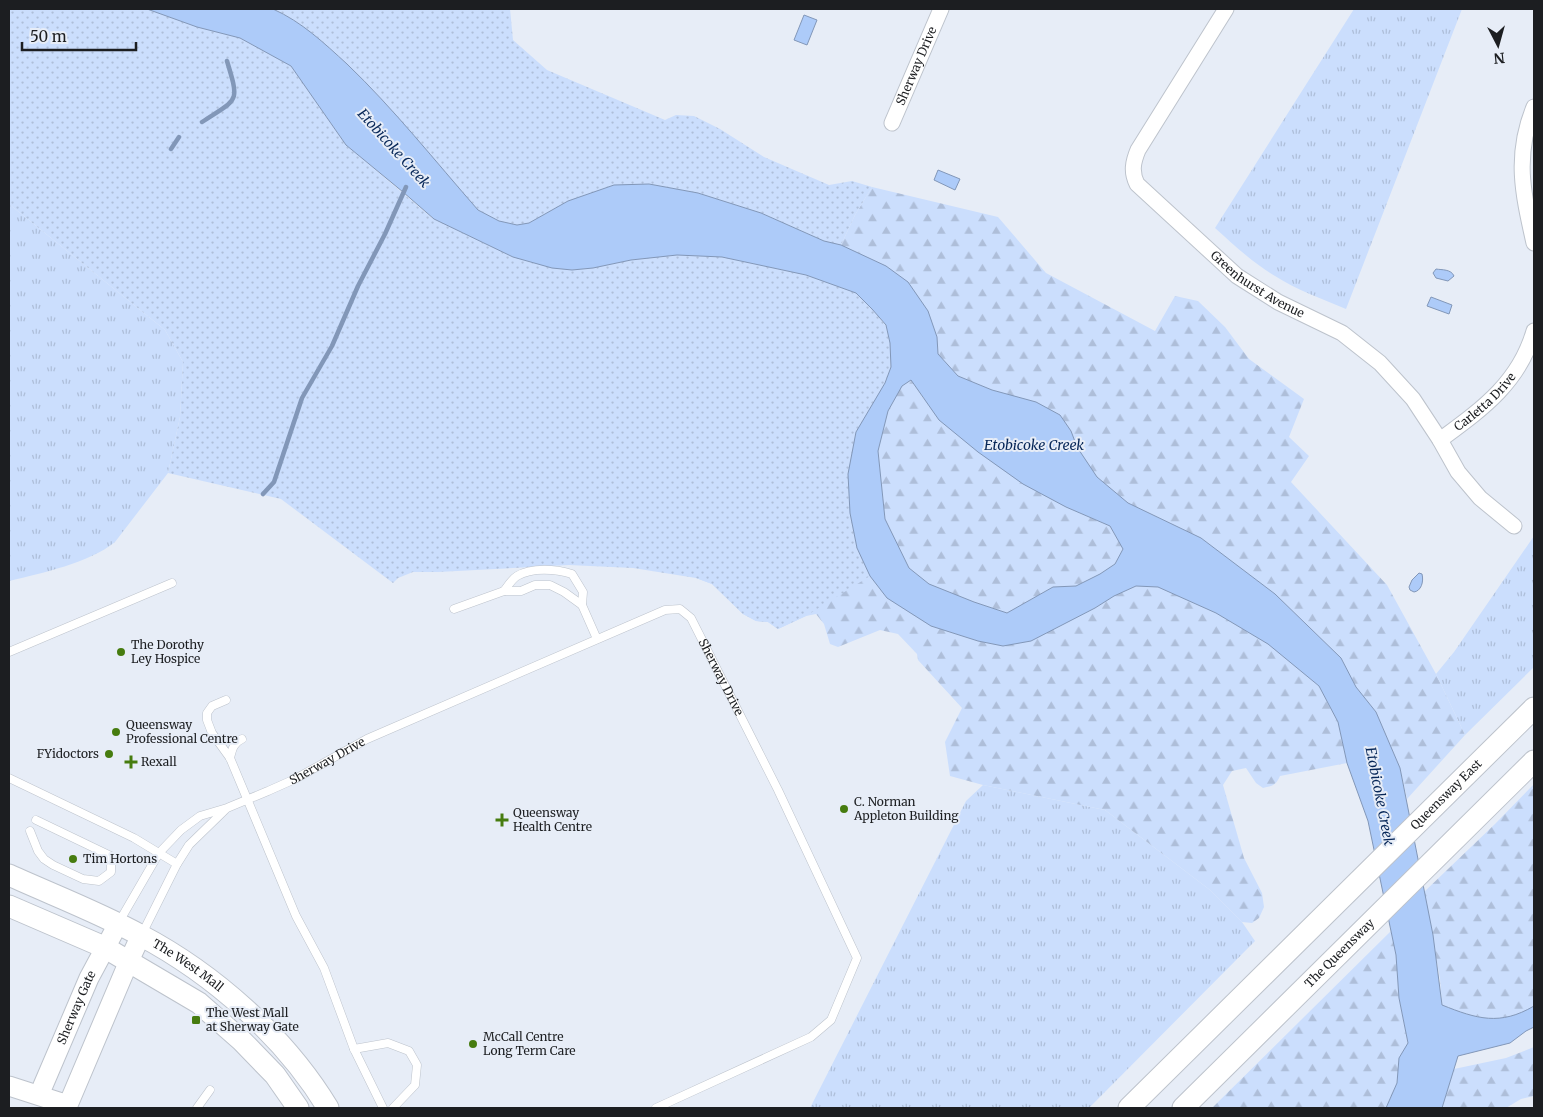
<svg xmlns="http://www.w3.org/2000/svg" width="1543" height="1117" font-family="Merriweather,serif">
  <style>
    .grass { fill: url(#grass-tufts) }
    .forest { fill: url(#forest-firs) }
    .park { fill: url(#park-dots) }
    .water { fill: #adcbf9; stroke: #8297b8; fill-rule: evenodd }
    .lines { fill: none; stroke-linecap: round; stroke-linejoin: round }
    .stream { stroke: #8297b8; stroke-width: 4.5 }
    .service-casing { stroke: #bdc3cc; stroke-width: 9 }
    .minor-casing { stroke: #bdc3cc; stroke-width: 17 }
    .tertiary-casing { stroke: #bdc3cc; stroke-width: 21 }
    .secondary-casing { stroke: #bdc3cc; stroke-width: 23 }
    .service { stroke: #fff; stroke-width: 8 }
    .minor { stroke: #fff; stroke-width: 15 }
    .tertiary { stroke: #fff; stroke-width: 19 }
    .secondary { stroke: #fff; stroke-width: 21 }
    .poi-dot { fill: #467c0f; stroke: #e7edf7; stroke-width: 2 }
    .labels { text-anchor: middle; stroke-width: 4; stroke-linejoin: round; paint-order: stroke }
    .street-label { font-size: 12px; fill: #1c1e21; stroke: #e7edf7 }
    .poi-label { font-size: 12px; fill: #1c1e21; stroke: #e7edf7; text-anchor: start }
    .water-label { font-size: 14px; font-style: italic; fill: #072758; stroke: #e7edf7 }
  </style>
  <defs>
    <pattern id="grass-tufts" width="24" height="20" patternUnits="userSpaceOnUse" patternTransform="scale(1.25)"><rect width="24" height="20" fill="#cbdefd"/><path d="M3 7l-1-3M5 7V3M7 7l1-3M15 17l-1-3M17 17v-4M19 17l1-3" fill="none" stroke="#aebed9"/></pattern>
    <pattern id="forest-firs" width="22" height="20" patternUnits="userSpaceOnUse" patternTransform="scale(1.25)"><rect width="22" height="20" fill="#cbdefd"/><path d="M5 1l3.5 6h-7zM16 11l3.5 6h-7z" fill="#aebed9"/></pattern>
    <pattern id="park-dots" width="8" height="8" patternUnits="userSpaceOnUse" patternTransform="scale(1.25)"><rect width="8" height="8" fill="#cbdefd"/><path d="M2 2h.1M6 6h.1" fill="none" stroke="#aebed9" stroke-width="1.8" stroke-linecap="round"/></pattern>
  </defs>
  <rect width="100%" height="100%" fill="#e7edf7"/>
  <path class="grass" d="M1354 9H1462L1346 309C1322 299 1297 290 1275 276 1253 263 1234 245 1215 228Z
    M9 204 165 330 183 362 180 417 168 473 115 542C89 563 42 573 9 581Z
    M1534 536V667L1465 735 1436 674 1454 652Z
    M983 785 1105 810 1210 890 1242 922 1255 941 1089 1108H810L966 801Z"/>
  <path class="forest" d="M872 187 998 217 1046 273 1155 331 1175 296 1198 301 1225 327 1249 359 1304 399 1289 437 1309 456 1291 482 1387 585 1436 674 1465 735 1407 799 1400 768 1376 712 1356 687 1341 658 1275 594 1201 538 1128 503 1097 477 1077 447 1071 431 1060 415 1037 403 992 390 958 376 938 354 937 337 841 245 855 215Z
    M911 379 923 398 1066 507 1110 526 1123 549 1115 564 1100 574 1076 586 1053 587 1007 613 974 602 929 584 909 568 885 519 878 451 888 411 902 385Z
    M848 474 931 626 978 641 1003 646 1095 608 1114 596 1136 586 1158 587 1216 613 1268 644 1319 686 1338 722 1347 763 1280 776C1276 785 1273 786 1263 788L1256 783 1246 768 1232 771 1223 785 1244 858 1262 893 1264 907 1259 918 1252 923 1242 922 1210 890 1105 810 983 785 950 776 945 742 962 708 918 660 917 654 898 634 880 630 838 647 830 644 824 624 816 614 806 616 778 629 768 622 756 621 743 614 712 584 696 578Z
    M1534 784V1006C1500 1026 1477 1019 1442 1005L1440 979 1424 892 1495 824Z
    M1391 931 1396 955 1399 998 1408 1044 1399 1058 1397 1083 1386 1108H1212Z
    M1534 1047V1096L1521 1099 1506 1108H1442L1454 1069 1506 1058Z"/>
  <path class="park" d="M9 9H147L197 27 240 38 291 66 345 144 432 218 513 257 572 270 593 268 631 260 677 255 722 257 806 275 856 293 872 309 886 326 890 343 891 367 848 474 850 513 857 548 870 576 806 616 778 629 768 622 756 621 743 614 712 584 696 578 633 568 569 565 438 572H413L398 578 393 583 281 499 168 473 180 417 183 362 165 330 9 204Z
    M274 9H510L513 40 547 70 665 120 676 115 694 116 720 129 764 157 829 185 852 181 872 187 855 215 841 245 824 241 761 213 698 193 649 184 568 201 529 223 517 225 499 221 478 210C435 161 394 109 347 64 324 43 302 22 274 9Z"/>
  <path class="water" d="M147 9H273C302 22 324 43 347 64 394 109 435 161 478 210L499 221 517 225 529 223 568 201 614 185 649 184 698 193 761 213 824 241 841 245 886 266 908 282 928 311 937 337 938 354 958 376 992 390 1036 402 1060 415 1071 431 1077 447 1097 477 1128 503 1201 538 1275 594 1341 658 1356 687 1376 712 1400 768 1433 935 1442 1005C1477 1019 1500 1026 1534 1006V1027L1526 1031 1510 1043 1458 1056 1442 1108H1386L1397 1083 1399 1058 1408 1043 1399 998 1396 955 1368 821 1347 763 1338 722 1319 686 1268 644 1216 613 1158 587 1136 586 1114 596 1095 608 1031 641 1003 646 978 641 931 626 887 598 870 576 857 548 850 513 848 474 856 432 885 383 891 367 890 343 886 325 872 309 856 293 806 275 722 257 677 255 631 260 593 268 572 270 552 268 513 257 434 219 403 192 346 145 291 66 240 38 197 27ZM911 380 939 420 978 452 1023 484 1066 507 1110 526 1123 549 1115 564 1100 574 1076 586 1053 587 1007 613 974 602 929 584 909 568 885 519 878 451 888 411 902 386Z
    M804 15 817 20 807 45 794 40Z
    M938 170 960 179 955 190 934 180Z
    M1436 269C1442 270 1451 269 1454 276L1448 281 1436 278 1433 273Z
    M1431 297 1452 305 1449 314 1427 306Z
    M1419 573 1422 574C1424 582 1421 591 1414 592L1410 590 1409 587 1412 580Z"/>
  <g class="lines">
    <path class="stream" d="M202 122C238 98 240 104 227 61
      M171 149 179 137
      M263 494 274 482 302 398 332 346 358 286 385 234 406 187"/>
    <g class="service-casing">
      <g id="service">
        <path d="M504 591C507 587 512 579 517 576 532 567 556 569 572 574L583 592 582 605 597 639"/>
        <path d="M454 609 504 591H521L535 585H550L564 592 582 605"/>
        <path d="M9 652 172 583"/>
        <path d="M226 700 212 706 207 713V720L212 733 230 758 296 916 324 968 354 1049 383 1108"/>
        <path d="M230 758C232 750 233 743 242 739"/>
        <path d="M9 778 134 838 177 864"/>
        <path d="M30 831 38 851 44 859 53 865 83 879 99 881 111 872V856L36 820"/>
        <path id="s1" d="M119 922 159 853 181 830 200 816 227 808 268 791 295 779 367 739 665 610 680 609 691 618 778 790 857 958 831 1020 811 1037 656 1108"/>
        <path d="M142 934 177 864 189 845 225 810"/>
        <path d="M354 1049 388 1043 409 1051 417 1065 415 1085 393 1108"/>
        <path d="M197 1108 210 1090"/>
      </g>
    </g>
    <g class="minor-casing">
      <g id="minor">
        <path id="s2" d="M1226 9 1138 150C1133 162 1131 172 1137 184L1237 276 1278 302 1342 333 1380 363 1413 399 1440 440 1458 472 1480 498 1514 526"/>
        <path d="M1534 107C1514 156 1523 194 1534 243"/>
        <path id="s3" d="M892 123 941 9"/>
        <path id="s4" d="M1440 440C1482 409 1519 383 1534 331"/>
      </g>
    </g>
    <g class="tertiary-casing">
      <g id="tertiary">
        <path d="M9 1086 68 1105 129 961 141 935"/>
        <path id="s5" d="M39 1095 89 978 118 924"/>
      </g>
    </g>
    <g class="secondary-casing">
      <g id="secondary">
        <path id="s6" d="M9 875C53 895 98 912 140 935 214 974 285 1037 328 1108"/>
        <path d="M9 906 104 947 199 1003 242 1041 275 1075 298 1108"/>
        <path id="s7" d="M1129 1108 1534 708"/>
        <path id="s8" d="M1183 1108 1534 761"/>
      </g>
    </g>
    <use href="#service" class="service"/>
    <use href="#minor" class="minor"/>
    <use href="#tertiary" class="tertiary"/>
    <use href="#secondary" class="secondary"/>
  </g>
  <g class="poi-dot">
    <circle cx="121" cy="652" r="5"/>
    <circle cx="116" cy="732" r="5"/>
    <circle cx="109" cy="754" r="5"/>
    <path d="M128.5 754.5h5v5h5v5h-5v5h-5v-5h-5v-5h5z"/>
    <circle cx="844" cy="809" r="5"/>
    <path d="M499.5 812.5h5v5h5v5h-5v5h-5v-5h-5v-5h5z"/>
    <circle cx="73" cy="859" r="5"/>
    <rect x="191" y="1015" width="10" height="10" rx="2.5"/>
    <circle cx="473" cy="1044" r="5"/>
  </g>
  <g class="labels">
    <g class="street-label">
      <text dy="4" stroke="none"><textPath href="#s3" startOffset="62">Sherway Drive</textPath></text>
      <text dy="4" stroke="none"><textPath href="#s2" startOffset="359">Greenhurst Avenue</textPath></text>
      <text dy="4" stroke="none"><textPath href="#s4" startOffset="59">Carletta Drive</textPath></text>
      <text dy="4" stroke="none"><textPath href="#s1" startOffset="740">Sherway Drive</textPath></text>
      <text dy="4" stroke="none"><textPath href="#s1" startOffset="274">Sherway Drive</textPath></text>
      <text dy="4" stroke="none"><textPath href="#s7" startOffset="446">Queensway East</textPath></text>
      <text dy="4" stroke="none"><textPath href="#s8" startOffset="220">The Queensway</textPath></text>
      <text dy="4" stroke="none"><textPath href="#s6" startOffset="201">The West Mall</textPath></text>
      <text dy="4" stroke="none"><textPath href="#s5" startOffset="95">Sherway Gate</textPath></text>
    </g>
    <g class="poi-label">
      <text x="131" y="649">The Dorothy<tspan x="131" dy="14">Ley Hospice</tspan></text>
      <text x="126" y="729">Queensway<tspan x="126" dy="14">Professional Centre</tspan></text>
      <text x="99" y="758" text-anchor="end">FYidoctors</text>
      <text x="141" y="766">Rexall</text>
      <text x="854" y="806">C. Norman<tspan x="854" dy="14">Appleton Building</tspan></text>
      <text x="513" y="817">Queensway<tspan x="513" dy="14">Health Centre</tspan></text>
      <text x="83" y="863">Tim Hortons</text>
      <text x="206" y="1017">The West Mall<tspan x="206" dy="14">at Sherway Gate</tspan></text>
      <text x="483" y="1041">McCall Centre<tspan x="483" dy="14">Long Term Care</tspan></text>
    </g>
    <g class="water-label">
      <text transform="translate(394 148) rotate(48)" y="5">Etobicoke Creek</text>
      <text x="1034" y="450">Etobicoke Creek</text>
      <text transform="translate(1380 796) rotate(79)" y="5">Etobicoke Creek</text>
    </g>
  </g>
  <rect width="1543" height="1117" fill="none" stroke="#1c1e21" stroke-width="20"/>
  <g transform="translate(1498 45) rotate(174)" stroke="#e7edf7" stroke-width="4" paint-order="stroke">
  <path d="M0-4L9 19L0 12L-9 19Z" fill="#1c1e21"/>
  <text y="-8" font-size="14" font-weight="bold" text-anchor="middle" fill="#1c1e21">N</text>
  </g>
  <path d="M22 42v8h114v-8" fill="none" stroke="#1c1e21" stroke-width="2.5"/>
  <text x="30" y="42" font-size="15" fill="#1c1e21" stroke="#e7edf7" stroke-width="4" paint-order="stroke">50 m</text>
</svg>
